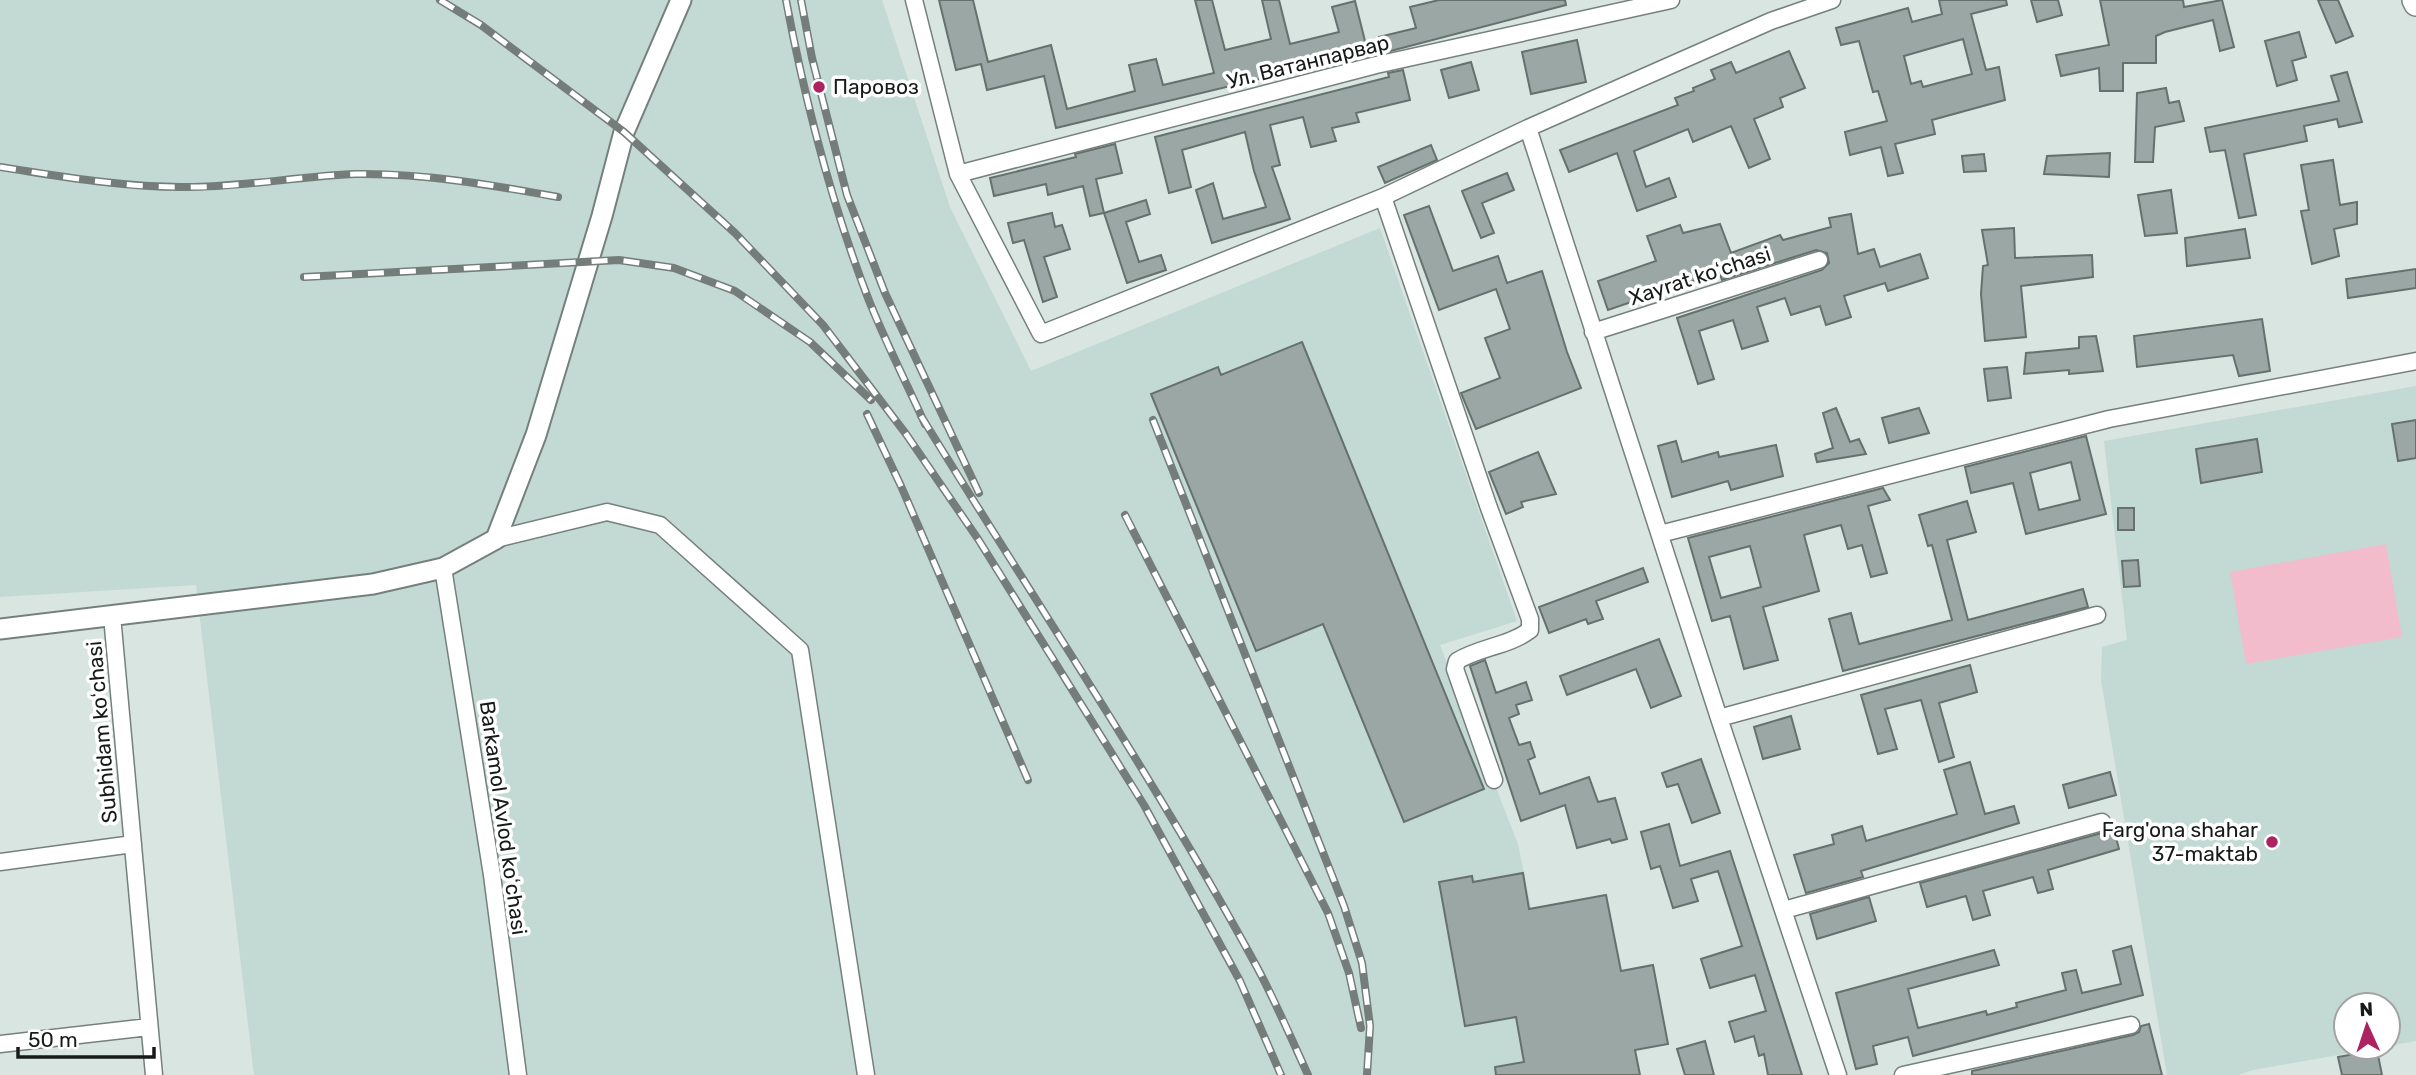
<svg xmlns="http://www.w3.org/2000/svg" width="2416" height="1075" font-family="Rubik,sans-serif">
  <style>
    .built { fill: #c3d9d3 }
    .green { fill: #f2bccc }
    .building { fill: #9ba7a4; stroke: #66716e; stroke-width: 2; fill-rule: evenodd }
    .lines { fill: none; stroke-linecap: round; stroke-linejoin: round }
    .minor-casing { stroke: #75807d; stroke-width: 19 }
    .tertiary-casing { stroke: #75807d; stroke-width: 23 }
    .secondary-casing { stroke: #75807d; stroke-width: 26 }
    .minor { stroke: #fff; stroke-width: 16 }
    .tertiary { stroke: #fff; stroke-width: 19 }
    .secondary { stroke: #fff; stroke-width: 23 }
    .rail-casing { stroke: #747d7a; stroke-width: 8 }
    .rail { stroke: #fff; stroke-width: 5; stroke-dasharray: 16; stroke-linecap: butt }
    .poi-dot { fill: #ad2261; stroke: #fff; stroke-width: 2.5 }
    .labels { text-anchor: middle; stroke-width: 7; stroke-linejoin: round; paint-order: stroke }
    .street-label { font-size: 21px; fill: #161b19; stroke: #fff }
    .poi-label { font-size: 21px; fill: #161b19; stroke: #fff; text-anchor: start }
  </style>
  <rect width="100%" height="100%" fill="#d8e5e1"/>
  <path class="built" d="M0 0H882L950 207 1031 371 1380 228 1517 621 1440 645 1518 844 1565 1075H254L196 585 0 597Z
    M2416 386V1041L2388 1046V1005H2346V1047H2383L2253 1070 2238 1075H2167L2101 680 2102 647 2127 640 2104 441Z"/>
  <path class="green" d="M2386 544 2402 637 2246 664 2230 572Z"/>
  <path class="building" d="M939 0H973L988 62 1051 45 1067 109 1135 91 1129 65 1156 59 1163 85 1214 73 1195 0H1212L1225 50 1271 39 1262 0H1279L1290 44 1339 32 1332 7 1355 1 1368 53 1056 128 1044 76 987 90 981 64 956 70Z
    M1439 0H1565L1566 5 1383 53 1379 37 1416 28 1410 7Z
    M1939 0H2006L2007 5 1971 14 1986 70 1999 67 2005 100 1932 120 1935 134 1895 144 1903 173 1888 176 1881 147 1850 155 1845 132 1887 121 1878 91 1873 92 1859 41 1841 45 1836 28 1908 8 1912 22 1942 14ZM1963 39 1972 74 1923 87 1921 81 1911 84 1904 56Z
    M2031 0H2058L2062 15 2037 22Z
    M2100 0H2183L2184 7 2222 0 2234 47 2220 51 2213 20 2165 32 2156 36V63H2123V91H2100L2099 68 2061 76 2056 55 2109 45Z
    M2318 0H2338L2353 36 2336 43Z
    M2299 32 2306 57 2292 61 2297 80 2277 86 2265 41Z
    M1577 40 1586 82 1531 94 1522 52Z
    M1789 51 1805 88 1780 98 1783 107 1754 119 1770 159 1749 168 1731 126 1693 142 1688 129 1634 151 1646 187 1669 178 1676 197 1637 211 1617 153 1569 172 1560 150 1678 105 1675 98 1694 91 1693 88 1715 79 1711 70 1731 62 1736 73Z
    M1471 62 1479 90 1449 98 1441 70Z
    M1403 70 1410 100 1356 113 1359 122 1332 128 1336 141 1311 147 1303 117 1270 125 1280 165 1272 167 1290 219 1212 243 1196 190 1213 183 1223 219 1266 207 1254 171 1245 132 1182 150 1191 187 1169 193 1155 137 1389 77 1388 73Z
    M2347 72 2362 122 2339 127 2337 119 2304 126 2307 141 2244 154 2256 215 2239 218 2225 150 2210 152 2205 128 2339 101 2331 76Z
    M2166 88 2169 103 2179 101 2184 121 2155 127 2153 162H2135L2137 93Z
    M1115 144 1122 173 1096 179 1104 213 1090 216 1083 186 1048 195 1046 184 994 196 990 178 1076 157 1075 154Z
    M1431 145 1437 160 1385 183 1378 167Z
    M2110 153 2109 177 2044 174 2047 156Z
    M1984 154 1986 171 1964 172 1962 156Z
    M2333 160 2340 205 2357 202V224L2334 229 2339 256 2312 264 2301 211 2309 210 2301 165Z
    M1507 173 1514 190 1482 203 1494 233 1481 238 1462 191Z
    M2171 190 2177 233 2145 236 2138 195Z
    M1146 200 1150 214 1126 222 1139 262 1161 255 1166 270 1127 283 1104 213Z
    M1429 206 1453 271 1498 256 1507 283 1542 271 1567 352 1581 388 1476 429 1461 393 1500 378 1485 338 1510 329 1496 289 1439 310 1404 215Z
    M1052 213 1055 227 1062 225 1070 249 1044 257 1057 297 1043 302 1024 240 1013 243 1008 223Z
    M1851 214 1858 254 1874 249 1880 267 1920 254 1928 278 1888 291 1885 283 1844 296 1851 317 1826 325 1820 306 1791 315 1785 298 1757 307 1768 341 1742 349 1733 320 1699 331 1714 379 1698 384 1677 318 1822 270 1829 263 1827 253 1816 250 1722 280 1719 272 1608 310 1598 281 1656 261 1647 236 1680 225 1683 233 1720 224 1731 253 1780 235 1783 240 1831 227 1829 218Z
    M2014 228 2015 258 2092 255 2093 277 2021 286 2026 337 1985 341 1981 294 1983 266 1988 265 1982 230Z
    M2245 229 2250 258 2187 266 2185 238Z
    M2416 269V288L2348 298 2346 279Z
    M2262 319 2270 371 2239 376 2233 355 2137 367 2134 336Z
    M2096 336 2103 371 2069 374V370L2024 374 2026 353 2079 348V337Z
    M1302 342 1484 789 1404 822 1323 624 1256 651 1151 394 1218 367 1221 375Z
    M2007 367 2011 398 1988 401 1984 369Z
    M1836 408 1850 442 1859 439 1866 454 1817 462 1815 454 1833 448 1823 413Z
    M1919 408 1929 433 1889 443 1882 418Z
    M2416 420V458L2398 461 2392 424Z
    M2086 436 2106 514 2026 534 2013 483 1971 493 1965 467ZM2071 462 2080 500 2039 510 2030 473Z
    M2257 439 2262 472 2201 483 2196 449Z
    M1676 441 1682 462 1718 452 1719 457 1776 445 1783 476 1731 490 1728 481 1672 497 1658 446Z
    M1538 452 1556 494 1521 502 1523 507 1506 514 1489 472Z
    M1883 488 1890 500 1868 506 1887 573 1871 577 1862 545 1848 549 1841 525 1804 535 1819 591 1763 607 1778 660 1744 669 1730 616 1712 621 1688 538ZM1750 546 1761 587 1721 598 1709 557Z
    M1967 501 1976 532 1947 540 1968 620 2083 589 2088 607 1843 671 1829 619 1851 613 1859 644 1952 620 1932 545 1928 546 1919 515Z
    M2118 508H2134V530H2118Z
    M2138 560 2140 586 2124 587 2122 561Z
    M1643 568 1648 582 1596 601 1603 619 1588 624 1586 619 1549 633 1539 607Z
    M1659 639 1681 696 1651 708 1636 669 1567 695 1560 676Z
    M1485 660 1496 693 1526 682 1532 700 1516 705 1519 714 1509 718 1519 745 1530 742 1535 757 1528 760 1540 794 1589 777 1598 802 1615 798 1627 839 1612 843 1610 839 1577 848 1565 805 1521 821 1470 666Z
    M1970 665 1977 692 1939 703 1954 757 1939 762 1921 700 1885 709 1897 749 1878 754 1861 695Z
    M1791 716 1800 749 1763 759 1754 727Z
    M1701 759 1720 813 1692 823 1678 784 1667 787 1662 773Z
    M1970 762 1985 814 2014 806 2019 823 1861 871 1863 877 1806 893 1794 855 1834 844 1832 835 1862 826 1866 841 1957 814 1944 770Z
    M2110 772 2116 795 2069 808 2063 785Z
    M1669 824 1680 866 1730 851 1802 1075H1768L1764 1054 1759 1056 1754 1036 1735 1042 1729 1022 1766 1011 1755 975 1710 988 1701 959 1742 946 1718 871 1691 879 1698 901 1673 908 1660 866 1651 869 1641 832Z
    M2113 826 2119 849 2048 870 2053 889 2038 893 2033 877 1983 891 1990 915 1973 920 1966 896 1927 907 1920 883 2105 832Z
    M1523 873 1529 909 1606 895 1621 971 1653 965 1668 1044 1635 1050 1640 1075H1496L1495 1067 1524 1062 1516 1017 1465 1026 1439 882 1472 876 1473 882Z
    M1869 897 1876 921 1817 939 1810 914Z
    M2131 946 2143 995 1913 1056 1908 1037 1873 1046 1877 1064 1856 1069 1836 993 1994 950 1999 965 1908 989 1918 1028 1986 1011 1987 1015 2017 1007 2016 1003 2066 990 2062 973 2076 970 2082 993 2121 984 2113 951Z
    M2149 1024 2162 1075H1972V1071L2133 1035 2139 1032 2141 1026Z
    M1705 1041 1714 1075H1685L1677 1049Z
    M2377 1050 2382 1075H2342L2338 1057Z"/>
  <g class="lines">
    <g class="minor-casing">
      <path id="minor" d="M914 0 958 174 1041 334 1383 197 1528 128 1771 21 1832 0
        M1528 128 1719 718 1838 1075
        M958 174 1376 65 1671 0
        M1383 197 1489 508 1530 619V630C1509 646 1480 647 1457 661L1455 669 1494 780
        M1593 332 1819 260
        M1660 534 2109 419 2416 361
        M496 539 607 512 660 525 800 650 866 1075
        M443 568 492 875 518 1075
        M112 616 154 1075
        M1719 718 2097 615
        M0 862 133 844
        M1784 910 2102 822
        M0 1044 149 1027
        M1903 1075 2131 1025"/>
    </g>
    <g class="tertiary-casing">
      <path id="tertiary" d="M0 629 373 584 443 568 496 539 536 435 602 216 624 132 681 0"/>
    </g>
    <g class="secondary-casing">
      <path id="secondary" d="M2414 0 2416 4"/>
    </g>
    <use href="#minor" class="minor"/>
    <use href="#tertiary" class="tertiary"/>
    <use href="#secondary" class="secondary"/>
    <g class="rail-casing">
      <path id="rail" d="M440 0 481 25 624 132 735 233 823 325 906 434 978 539 1144 805 1240 981 1281 1075
        M786 0C805 101 831 202 868 298 885 341 906 382 925 424
        M801 0 812 58 847 195 885 293 979 493
        M0 167C60 176 120 187 181 187 239 188 298 176 356 174 425 173 491 185 558 197
        M304 277 619 260 674 268 735 291 810 342 871 400
        M867 414 901 486 1028 780
        M921 416C1034 600 1155 779 1258 969 1276 1003 1292 1040 1308 1075
        M1153 420 1344 906 1362 963 1370 1026 1367 1075
        M1125 515 1328 913 1349 973 1361 1028"/>
    </g>
    <use href="#rail" class="rail"/>
  </g>
  <g class="poi-dot">
    <circle cx="819" cy="87" r="7"/>
    <circle cx="2272" cy="842" r="7"/>
  </g>
  <g class="labels">
    <g class="street-label">
      <text transform="translate(1308 62) rotate(-14)" y="7">Ул. Ватанпарвар</text>
      <text transform="translate(1700 276) rotate(-18)" y="7">Xayrat koʻchasi</text>
      <text transform="translate(102 732) rotate(-95)" y="7">Subhidam koʻchasi</text>
      <text transform="translate(503 818) rotate(82)" y="7">Barkamol Аvlod koʻchasi</text>
    </g>
    <g class="poi-label">
      <text x="833" y="94">Паровоз</text>
      <text x="2258" y="837" text-anchor="end">Farg'ona shahar<tspan x="2258" dy="24">37-maktab</tspan></text>
    </g>
  </g>
  <g transform="translate(2367 1026) rotate(357)"><circle r="33" fill="#ffffff" stroke="#a2a4a3" stroke-width="2"/>
  <path d="M0-5L12 26L0 18L-12 26Z" fill="#ad2261"/>
  <text y="-10" font-size="19" font-weight="bold" text-anchor="middle" fill="#161b19">N</text>
  </g>
  <path d="M18 1047v10h136v-10" fill="none" stroke="#161b19" stroke-width="3.5"/>
  <text x="28" y="1047" font-size="21" fill="#161b19" stroke="#ffffff" stroke-width="5" paint-order="stroke">50 m</text>
</svg>
